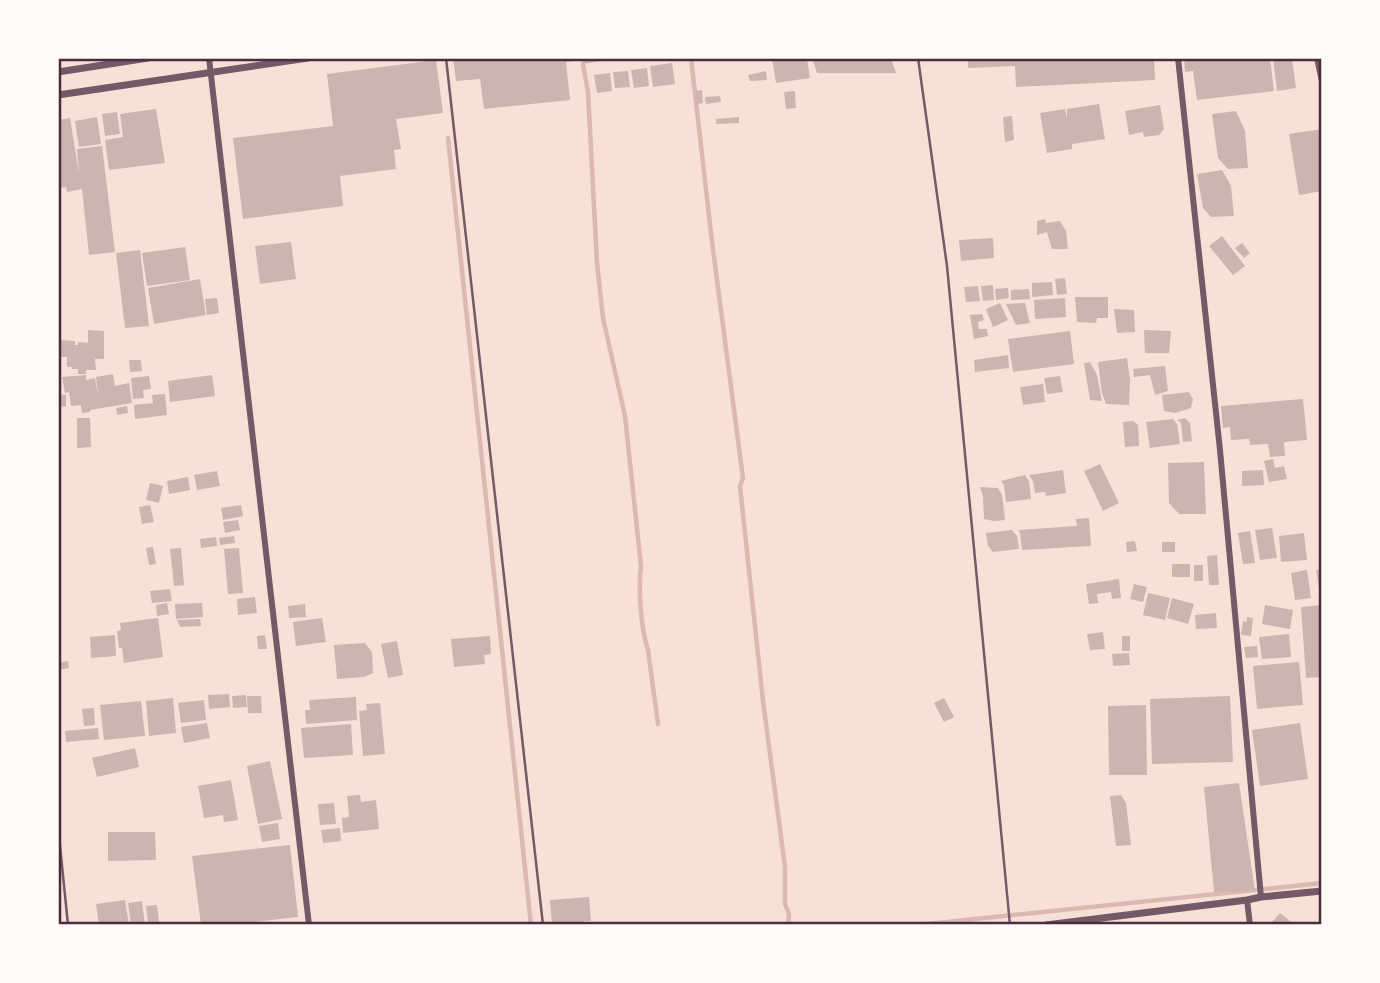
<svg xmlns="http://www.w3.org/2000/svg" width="1380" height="983" font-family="'DejaVu Sans',sans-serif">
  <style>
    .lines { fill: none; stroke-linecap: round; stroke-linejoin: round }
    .stream { stroke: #dcb8b0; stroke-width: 4.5 }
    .building { fill: #ccb4b1 }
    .service { stroke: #755966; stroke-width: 2.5 }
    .minor { stroke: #755966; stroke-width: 6 }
    .tertiary { stroke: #755966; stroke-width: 7 }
    .neatline { fill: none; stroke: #4a2c40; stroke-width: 2.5 }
  </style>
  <rect width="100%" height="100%" fill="#f7e1d7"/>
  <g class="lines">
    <path class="stream" d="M691 58 712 242 743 478 740 486 763 701 785 867V904L789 914 788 925
      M583 64 588 92 597 263 603 318 625 416 641 566C638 587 641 630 648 650L658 724
      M448 138 531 925
      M918 925 1322 883"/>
  </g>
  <path class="building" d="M453 58H575V61L566 62 570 100 484 109 480 79 456 81Z
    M582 58H615V59L582 64Z
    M772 58H807L810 78 776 83Z
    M812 58H891L896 73H817Z
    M968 58H1154L1155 80 1016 87 1015 66 968 68Z
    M1184 58H1270L1274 91 1197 100 1193 71 1185 72Z
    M1273 58H1292L1296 88 1277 91Z
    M436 60 443 113 396 119 401 149 394 150 396 169 340 176 343 206 243 219 233 138 333 126 327 74Z
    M672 63 675 84 653 87 650 66Z
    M647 68 649 86 634 88 631 70Z
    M628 71 630 87 615 88 613 72Z
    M766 71 767 80 750 81 748 75Z
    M610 73 612 91 597 93 594 75Z
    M702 90 703 103 697 104 696 91Z
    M795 91 796 108 786 109 784 92Z
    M720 96 721 102 706 104 705 97Z
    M1099 104 1105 139 1072 144V149L1047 153 1040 113 1065 109 1067 119V109Z
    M1160 105 1164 129 1159 135 1144 137 1143 132 1129 135 1125 111Z
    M156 109 165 163 109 170 105 140 123 137 120 114Z
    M1236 111 1245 131 1248 168 1228 169 1218 158 1212 114Z
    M117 112 120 134 105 136 102 114Z
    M1012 116 1014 140 1005 142 1003 117Z
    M97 117 101 144 79 147 75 121Z
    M739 117V123L716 124V119Z
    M70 118 79 174 77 149 102 146 115 252 89 255 82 189 67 192 66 187 58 188V120Z
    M1322 129V191L1299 195 1289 134Z
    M1222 170 1231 186 1234 216 1211 217 1203 208 1197 174Z
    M1045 219 1046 223 1060 221 1066 231 1068 249H1052L1047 232 1037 235V221Z
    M1222 236 1245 266 1233 275 1209 246Z
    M993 238 994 258 961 261 959 240Z
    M291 242 296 279 260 284 255 246Z
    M1242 243 1250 253 1244 258 1235 248Z
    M185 247 190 280 147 286 142 253Z
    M140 250 149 326 125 328 116 253Z
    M1065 278 1067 294 1057 295 1055 279Z
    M200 279 206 315 154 324 148 288Z
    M1052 282 1053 295 1032 297V283Z
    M993 285 994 300 983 301 981 286Z
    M978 286 980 301 966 302 964 287Z
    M1008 288 1009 298 996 300 995 289Z
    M1029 289 1030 299 1011 300V290Z
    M1075 297H1108V318H1097L1096 323 1077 322Z
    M217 298 219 313 207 315 205 299Z
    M1065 298 1066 317 1035 319 1034 300Z
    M1000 303 1008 320 993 327 986 309Z
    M1025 303 1030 323 1016 325 1006 304Z
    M1114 309 1134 310 1135 332 1117 333Z
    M982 314 984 320 978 322 979 329H987L988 336 974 339 970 315Z
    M88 330 104 331V359H95L96 370H86V374H78V369H72V367H67V357H60V340L75 341V345H78V342L88 343Z
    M1144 330 1171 331 1169 353H1145Z
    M1070 331 1074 364 1013 372 1008 339Z
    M1008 355 1009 368 975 372 974 360Z
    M1127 358 1130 380 1129 405 1106 404 1102 393 1098 362Z
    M129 360H141L142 371 130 372Z
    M1090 362 1097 375 1102 401 1090 400 1084 363Z
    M1165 366 1168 391 1155 395 1150 375 1134 377 1133 369Z
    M113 374 115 386 129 383 132 403 90 410V412L82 413 81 405 71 406 69 392 65 393 62 377 86 375V380L95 378 98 397 96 377Z
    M212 375 215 396 170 402 168 381Z
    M149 376 151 389 143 390 144 398 133 399 131 378Z
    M1060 376 1063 392 1047 394 1044 378Z
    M1043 384 1045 402 1023 405 1020 387Z
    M1189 392 1193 399 1191 408 1175 413 1164 411 1162 395Z
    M58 394 66 395V407L58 406Z
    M165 394 167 415 135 419 134 405 153 403 152 395Z
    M1303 399 1307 440 1284 442 1285 456 1270 457 1268 444 1250 445 1249 439 1231 440 1230 427 1223 428 1221 406Z
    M127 406 128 413 117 415 116 408Z
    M77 418H90L91 447 77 448Z
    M1185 418 1190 423 1192 441 1183 442 1181 423 1177 420Z
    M1173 419 1177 424 1180 444 1150 448 1146 422Z
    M1133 421 1138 425 1139 446 1125 447 1123 422Z
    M1273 459 1275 468 1284 466 1287 479 1269 482 1264 461Z
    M1204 462 1206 514H1179L1169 503 1168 463Z
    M1100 464 1119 503 1103 511 1084 471Z
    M1063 470 1066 493 1046 496 1045 492 1035 493 1033 482 1029 475Z
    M1263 470 1264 485 1242 486V471Z
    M217 471 220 486 197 490 194 475Z
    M1025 475 1029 481 1031 499 1006 502 1004 485 1001 481Z
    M188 477 190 490 169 494 167 481Z
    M150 483 163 486 159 503 146 500Z
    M980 487 998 488 1002 495 1005 520 994 521 984 519 983 496Z
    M150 505 154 522 142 524 139 507Z
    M241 505 243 516 223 520 221 508Z
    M1089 518 1091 546 1022 550 1020 533 1018 530 1077 526 1076 519Z
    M238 520 240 530 225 533 223 522Z
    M1272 528 1277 558 1260 560 1255 530Z
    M1012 530 1017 536 1019 549 993 552 988 546 986 533Z
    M1250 531 1255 563 1243 564 1238 533Z
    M1304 533 1307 560 1281 562 1279 536Z
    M234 536 235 543 220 545 219 538Z
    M216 537 217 546 201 548 200 539Z
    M1135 541 1137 551 1127 552 1126 542Z
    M1162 542H1175V552H1162Z
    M153 547 156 564 149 565 146 548Z
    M181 548 184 585 174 586 170 549Z
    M239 548 243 593 228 594 224 549Z
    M1217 555 1219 585H1209L1207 556Z
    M1172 564H1190V577H1172Z
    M1194 565H1203V581H1194Z
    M1322 569V600H1321L1316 570Z
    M1307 570 1311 598 1295 600 1291 573Z
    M1119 579 1121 598 1112 599 1111 592 1097 594 1098 603 1089 604 1086 584Z
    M1134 584 1147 587 1143 602 1130 599Z
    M170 589 172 601 152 603 150 591Z
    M1148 593 1170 598 1165 620 1143 615Z
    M255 597 257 613 238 615 237 599Z
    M1172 598 1194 604 1188 624 1167 618Z
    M167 603 169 614 157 616 156 605Z
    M202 603 203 617 176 619 175 604Z
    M305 604 306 617 289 618 288 606Z
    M1265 605 1293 610 1290 629 1262 624Z
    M1322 605V677L1306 678 1301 607Z
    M1216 613 1217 628 1196 629 1195 615Z
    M1247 617 1253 618 1251 636 1241 635 1243 621 1247 622Z
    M158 618 163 657 124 663 122 648H119L117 631 121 630 120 623Z
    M322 618 326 642 296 646 293 622Z
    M200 619 201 626 180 627 177 620Z
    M1103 632 1105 649 1090 650 1087 634Z
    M1289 634 1291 657 1262 659 1259 637Z
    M115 635 116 656 91 658 90 637Z
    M265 635 267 649H258L257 636Z
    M490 636 491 654 484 655 485 664 454 667 451 639Z
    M1122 636H1130V651H1122Z
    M397 641 403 675 388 678 381 644Z
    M365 643 372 652 373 673 364 677 337 679 334 645Z
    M1257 646 1258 657 1246 658 1244 647Z
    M1129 653 1130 665 1113 666 1112 654Z
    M68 661 69 668 58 670V663Z
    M1299 662 1303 705 1257 709 1253 666Z
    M229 694 230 707 209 709 208 695Z
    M246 695 247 707 233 708 232 696Z
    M247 696H261L262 713H248Z
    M1230 696 1233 762 1152 764 1150 699Z
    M356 697 357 720 306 724 305 710H310L309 700Z
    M173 698 176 733 149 736 146 701Z
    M944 698 954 717 944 722 934 703Z
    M204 700 206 720 181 723 178 703Z
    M141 701 145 736 104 740 100 705Z
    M380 703 385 754 363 756 359 711 367 710 366 704Z
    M1146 705 1147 775H1109L1108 706Z
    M94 708 95 725 84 726 82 709Z
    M207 723 210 738 184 743 181 727Z
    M1300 723 1308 779 1260 786 1252 730Z
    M351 724 353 755 304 758 301 728Z
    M98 728 99 739 66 742 65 731Z
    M135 748 139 767 97 777 92 758Z
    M270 761 282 819 258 824 247 766Z
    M231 780 238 820 224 822 223 815 204 818 198 786Z
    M1239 783 1255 891 1214 892 1204 787Z
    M360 795 361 802 376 800 379 829 343 833 342 818 349 817 347 796Z
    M1121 795 1126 803 1131 845 1116 846 1110 796Z
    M334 803 336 824 320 825 318 804Z
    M278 823 280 839 262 842 259 826Z
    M340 828 341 841 323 843 321 830Z
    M108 832H155L156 860 108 861Z
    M290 845 298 917 229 925H201L192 856Z
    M589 897 591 921H584V925H552L550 900Z
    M125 900 129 925H99L96 904Z
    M142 901 145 925H131L128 903Z
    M157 905 159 922 148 923 146 906Z
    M1280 913 1295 925H1269Z"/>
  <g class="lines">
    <path class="service" d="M446 58 543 925
      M918 58 947 266 1010 925
      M58 826 68 925"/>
    <path class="minor" d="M209 58 309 925
      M1178 58 1220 450 1261 897
      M1317 58 1322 81
      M1247 900 1250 925"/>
    <path class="tertiary" d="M58 72 148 58
      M58 95 308 58
      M1046 925 1247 900 1261 897 1322 891"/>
  </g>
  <rect width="1380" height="983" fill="none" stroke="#fffaf5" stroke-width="119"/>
  <rect x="60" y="60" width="1260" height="863" class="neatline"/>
</svg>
